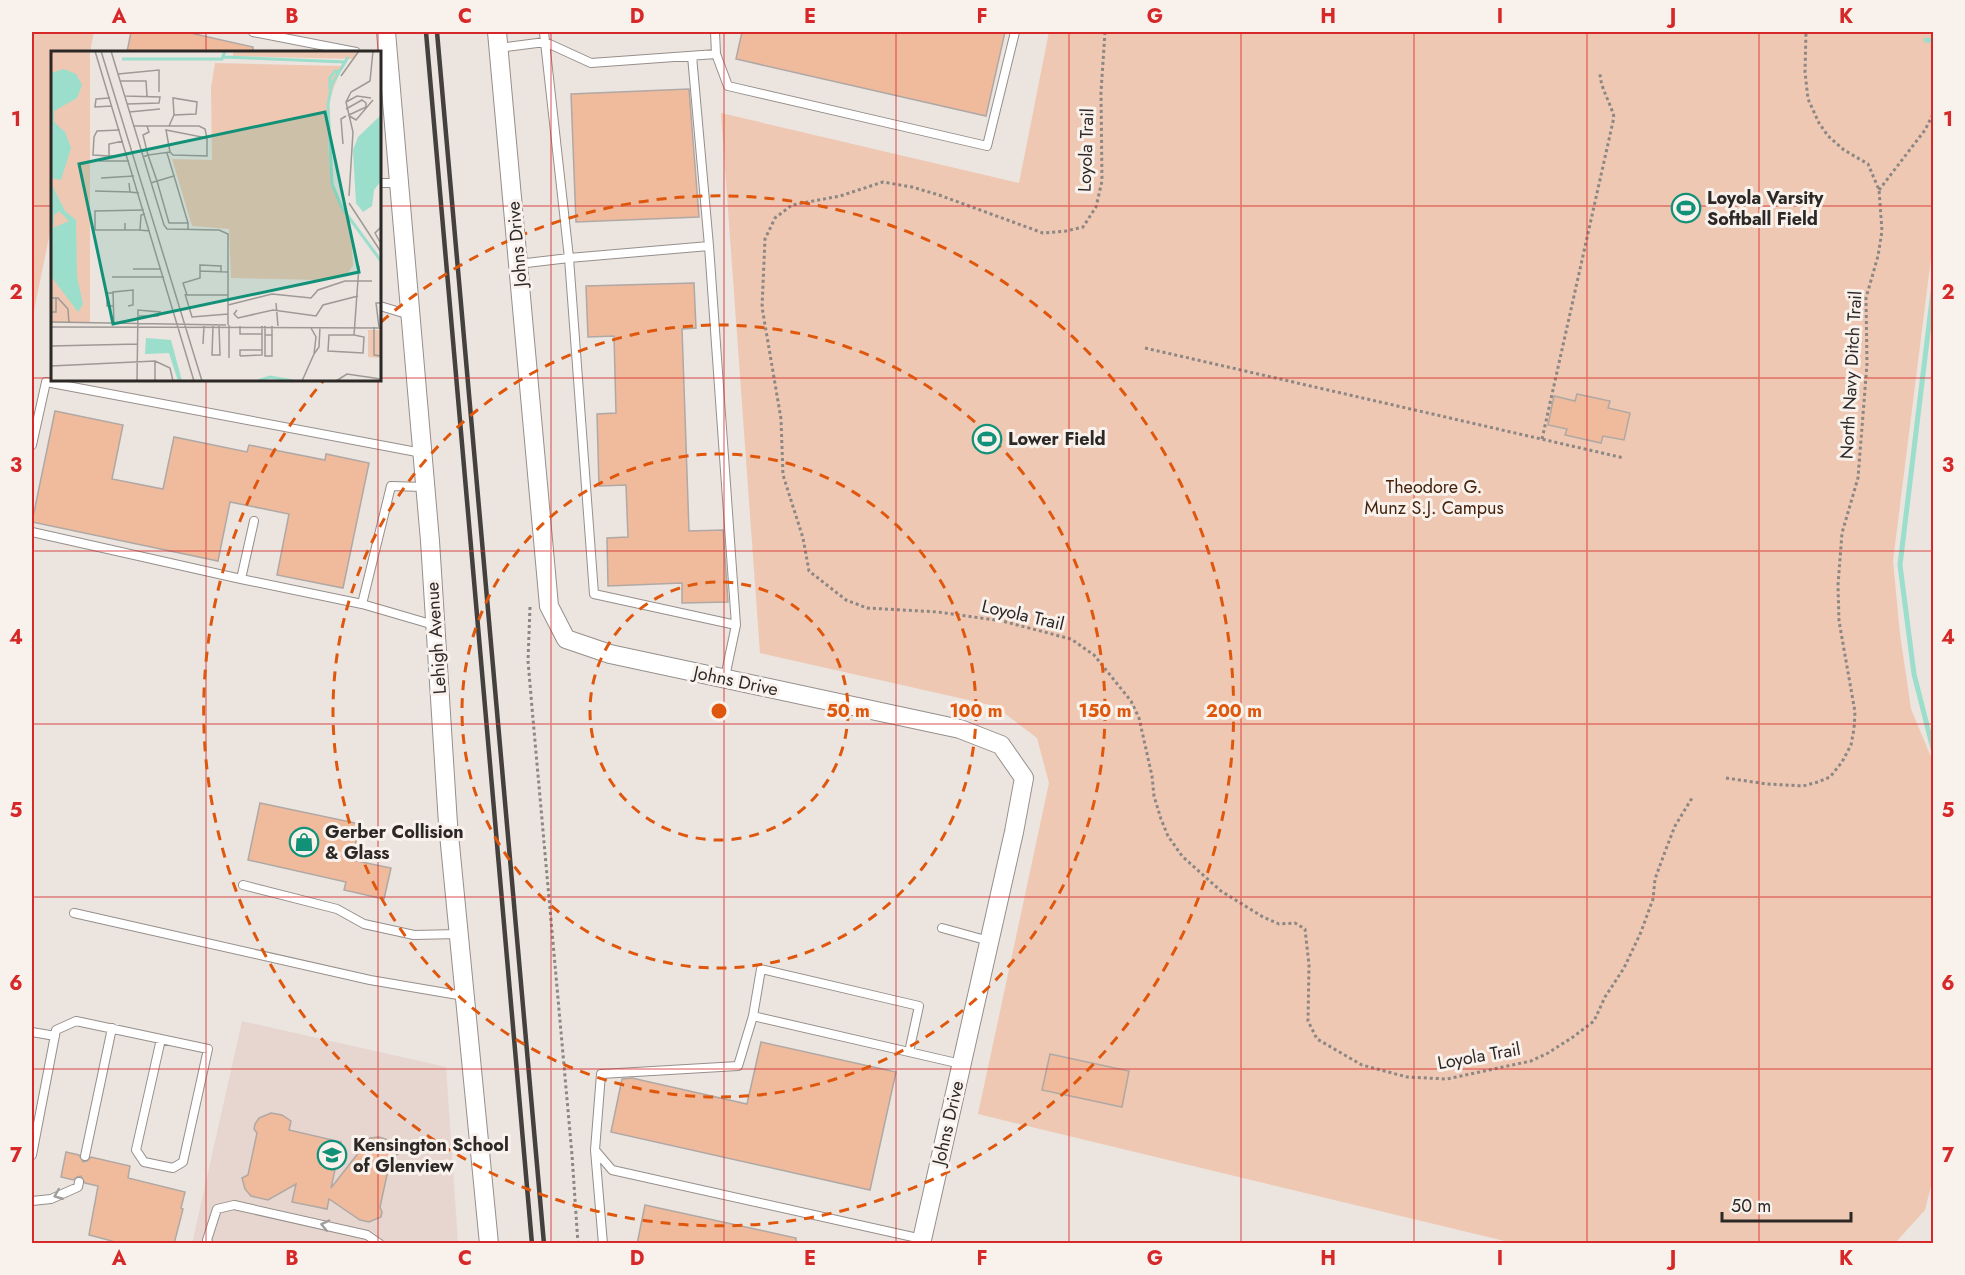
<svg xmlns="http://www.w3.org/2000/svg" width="1965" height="1275" font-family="Jost,sans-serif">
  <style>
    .built { fill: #e6d6cf }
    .green { fill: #eec8b2 }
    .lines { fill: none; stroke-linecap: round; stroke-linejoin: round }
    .stream { stroke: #9adecb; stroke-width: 5 }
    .building { fill: #f0bb9c; stroke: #afa8a4; stroke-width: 1.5 }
    .service-casing { stroke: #968f8b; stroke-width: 10 }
    .tertiary-casing { stroke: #968f8b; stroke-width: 20 }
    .path { stroke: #8c8784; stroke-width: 3; stroke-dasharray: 3 3; stroke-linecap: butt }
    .service { stroke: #fff; stroke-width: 8 }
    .tertiary { stroke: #fff; stroke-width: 18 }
    .rail { stroke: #43403d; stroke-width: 4.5 }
    .oneway { stroke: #a09e9d }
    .grid { fill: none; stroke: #d62828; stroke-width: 1.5; stroke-opacity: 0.55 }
    .ring { fill: none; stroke: #df570d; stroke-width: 3; stroke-dasharray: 10 8 }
    .labels { text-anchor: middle; stroke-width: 6; stroke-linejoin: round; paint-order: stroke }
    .street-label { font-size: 18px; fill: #2b2826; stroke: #f9f1ec }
    .poi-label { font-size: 18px; font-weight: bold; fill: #2b2826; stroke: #f9f1ec; text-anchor: start }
    .park-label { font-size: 18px; fill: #45230c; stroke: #f9f1ec }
    .inset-river { fill: none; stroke: #9adecb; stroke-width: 3 }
    .inset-road { fill: none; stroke: #9e9995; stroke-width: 1.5 }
    .view { fill: #119178; fill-opacity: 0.15; stroke: #119178; stroke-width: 3 }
    .inset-edge { fill: none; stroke: #2b2826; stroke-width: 3 }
    .centre { fill: #df570d; stroke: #f9f1ec; stroke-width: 3 }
    .ring-label { font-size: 18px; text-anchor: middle; font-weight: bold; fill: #df570d; stroke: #f9f1ec; stroke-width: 6; stroke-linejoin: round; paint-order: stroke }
    .neatline { fill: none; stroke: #d62828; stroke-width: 2 }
    .grid-label { font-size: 20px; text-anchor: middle; font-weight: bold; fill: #d62828 }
  </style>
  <rect width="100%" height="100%" fill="#ebe4df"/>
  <path class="built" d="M242 1021 446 1067 458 1243 192 1244Z"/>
  <path class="green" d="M32 32H94L90 52H52V223L32 320Z
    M1049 32H1933V242L1893 561 1900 634 1911 709 1933 762 1934 1173 1925 1210 1895 1243H1513L978 1114 1049 783 1037 738 995 706 760 653 721 113 1019 183Z"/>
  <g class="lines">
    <path class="stream" d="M1926 40 1934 41
      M1934 283 1900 565 1914 674 1934 753"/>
  </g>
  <path class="building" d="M131 32H186L253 47V52H127Z
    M742 32H1005L986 116 736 59Z
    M689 89 699 217 576 222 571 94Z
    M694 283 696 328 682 329 689 531 723 530 728 602 682 603V583L608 586 607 538 628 537 626 485 599 486 597 414 616 413 614 336 588 337 586 286Z
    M1577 394 1610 401 1608 408 1630 413 1624 440 1603 436 1601 443 1565 435 1567 429 1548 425 1554 396 1575 401Z
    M55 411 123 425 112 479 163 489 174 437 247 452 249 445 325 460 326 454 369 463 343 588 277 575 289 514 230 502 218 561 32 522Z
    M260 803 360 824 352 860 391 868 384 899 344 890 346 882 248 860Z
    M761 1042 896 1072 870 1190 611 1132 622 1079 632 1078 747 1104Z
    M1050 1054 1129 1071 1122 1107 1042 1090Z
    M271 1113 282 1115 291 1121 289 1130 341 1142 331 1188 370 1138 379 1137 388 1140 398 1154 390 1161 380 1207 382 1212 381 1217 369 1222 360 1220 329 1199 327 1209 292 1202 296 1184 268 1200 251 1196 245 1189 242 1178 248 1175 257 1133 254 1129 255 1124 259 1118Z
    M66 1152 79 1155 83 1162 87 1161 91 1157 130 1166 128 1178 185 1192 181 1208 183 1209 174 1244H111L112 1241 89 1235 98 1186 85 1183 81 1176 77 1177 73 1180 61 1177Z
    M645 1205 796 1238V1244H637Z"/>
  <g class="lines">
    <g class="service-casing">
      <path id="service" d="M253 32 356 52
        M715 32 716 54 728 86 987 146 1015 32
        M545 42 569 258 709 246 692 56
        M545 42 591 63 716 54
        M499 48 545 42 544 32
        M380 183H398
        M709 246 736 625
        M518 264 569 258 594 594 736 625 725 677
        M380 306 410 315
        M32 445 46 382 422 453
        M424 487 391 486 362 604 434 625
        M254 521 241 579 362 604
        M32 532 241 579
        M243 885 337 909 364 924 414 935 459 934
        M74 913 370 980 464 996
        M942 928 989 941
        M753 1016 761 969 919 1006 909 1052
        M32 1032 55 1036
        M595 1150 603 1244
        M32 1155 56 1030 76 1021 208 1049 183 1162 173 1168 144 1162 136 1150 161 1039
        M85 1156 112 1028
        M32 1201 51 1199 78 1187 79 1182
        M922 1239 612 1170 595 1150 601 1074 738 1066 753 1016 961 1064
        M209 1244 207 1240 217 1209 234 1205 367 1235 380 1244"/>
    </g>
    <g class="tertiary-casing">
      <path id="tertiary" d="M386 32 430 541 448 824 489 1244
        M497 32 549 606 566 639 610 654 960 729 1001 745 1024 778 1014 832 921 1244"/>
    </g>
    <path class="path" d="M1105 32 1101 92 1102 181 1096 207 1083 227 1066 231 1043 233 939 195 912 187 883 182 840 196 792 205 775 218 765 239 762 307 781 419 783 475 803 538 809 571 846 600 867 608 938 612 1002 621 1071 639 1094 655 1131 701 1139 718 1152 776 1154 796 1161 819 1168 836 1182 856 1221 891 1263 917 1279 924 1295 923 1305 929 1309 965 1308 1021 1317 1039 1362 1065 1407 1077 1447 1079 1531 1061 1548 1053 1573 1037 1594 1021 1605 997 1624 968 1641 932 1653 899 1655 879 1666 849 1675 826 1692 798
      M1879 190 1925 130 1934 112
      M1145 348 1624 458
      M1542 439 1614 117C1610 101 1600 88 1600 72
      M530 607 528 661 533 719 572 1155 578 1244
      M1726 778 1767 784 1803 786 1818 782 1830 777 1842 762 1851 745 1854 729 1855 712 1839 621 1838 585 1842 533 1858 478 1867 364 1866 298 1878 256 1882 231 1880 203 1879 190 1868 164 1844 150 1828 136 1819 123 1808 99 1805 72 1806 32"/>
    <use href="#service" class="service"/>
    <use href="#tertiary" class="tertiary"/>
    <path class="rail" d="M426 32 532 1244
      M437 32 544 1244"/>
  </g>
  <defs><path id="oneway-chevron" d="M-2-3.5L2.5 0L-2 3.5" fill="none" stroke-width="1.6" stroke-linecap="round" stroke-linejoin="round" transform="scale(1.5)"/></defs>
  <g class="oneway">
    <use href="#oneway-chevron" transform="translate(58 1195) rotate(158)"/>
    <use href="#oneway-chevron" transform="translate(325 1225) rotate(-167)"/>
  </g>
  <path class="grid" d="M206 32V52M378 32V52M551 32V1244M724 32V1244M896 32V1244M1069 32V1244M1241 32V1244M1414 32V1244M1587 32V1244M1759 32V1244M32 206H52M380 206H1934M32 378H52M380 378H1934M206 380V1244M378 380V1244M32 551H1934M32 724H1934M32 897H1934M32 1069H1934"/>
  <g class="ring">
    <circle cx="719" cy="711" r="129"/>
    <circle cx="719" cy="711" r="257"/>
    <circle cx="719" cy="711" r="386"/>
    <path d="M381 322A515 515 0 1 1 324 380"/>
  </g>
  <defs>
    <g id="stadium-ring" transform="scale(1.5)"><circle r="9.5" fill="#f9f1ec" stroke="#119178" stroke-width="1.5"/><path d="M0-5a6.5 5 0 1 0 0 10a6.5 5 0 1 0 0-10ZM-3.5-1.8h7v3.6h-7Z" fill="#119178"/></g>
    <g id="shop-ring" transform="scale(1.5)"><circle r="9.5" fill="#f9f1ec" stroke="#119178" stroke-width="1.5"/><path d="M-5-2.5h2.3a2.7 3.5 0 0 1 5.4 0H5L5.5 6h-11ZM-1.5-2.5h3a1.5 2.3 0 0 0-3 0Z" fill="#119178"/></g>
    <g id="school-ring" transform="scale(1.5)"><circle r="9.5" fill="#f9f1ec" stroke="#119178" stroke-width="1.5"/><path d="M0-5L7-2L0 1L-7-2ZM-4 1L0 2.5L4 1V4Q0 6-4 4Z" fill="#119178"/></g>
  </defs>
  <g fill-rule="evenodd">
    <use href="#stadium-ring" x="1686" y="208"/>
    <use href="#stadium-ring" x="987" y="439"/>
    <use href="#shop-ring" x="304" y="842"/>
    <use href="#school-ring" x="332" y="1155"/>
  </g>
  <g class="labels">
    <g class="street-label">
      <text transform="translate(1086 150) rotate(-88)" y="6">Loyola Trail</text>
      <text transform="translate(517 244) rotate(-95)" y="6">Johns Drive</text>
      <text transform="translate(1851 375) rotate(-87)" y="6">North Navy Ditch Trail</text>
      <text transform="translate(1023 615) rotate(13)" y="6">Loyola Trail</text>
      <text transform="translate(436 638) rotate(-94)" y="6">Lehigh Avenue</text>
      <text transform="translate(736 681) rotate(12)" y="6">Johns Drive</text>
      <text transform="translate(1479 1056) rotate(-10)" y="6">Loyola Trail</text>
      <text transform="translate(948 1123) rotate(-77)" y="6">Johns Drive</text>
    </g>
    <g class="poi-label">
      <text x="1707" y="204">Loyola Varsity<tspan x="1707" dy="21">Softball Field</tspan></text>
      <text x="1008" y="445">Lower Field</text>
      <text x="325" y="838">Gerber Collision<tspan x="325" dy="21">&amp; Glass</tspan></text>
      <text x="353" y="1151">Kensington School<tspan x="353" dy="21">of Glenview</tspan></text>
    </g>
    <g class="park-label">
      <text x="1434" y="493">Theodore G.<tspan x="1434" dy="21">Munz S.J. Campus</tspan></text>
    </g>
  </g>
  <g transform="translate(51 51)">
    <rect width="330" height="330" fill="#ebe4df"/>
    <path d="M0 0H39V271H0ZM182 0H307L303 8 182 5ZM164 12 291 15 277 52V92L280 133 299 170 302 214 297 222 268 229 180 227 178 178 141 175 121 108 161 109 160 37ZM317 279H330V307L317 306Z" fill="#eec8b2"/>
    <path d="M13 18 25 23 31 34 26 47 3 60V71L14 81 20 97 10 129 0 127V22ZM330 64V130L323 139 321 155 312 161 305 152 302 99 307 86ZM0 132 14 160 25 169 26 226 32 253 27 261 0 225ZM8 160 18 170 2 177 3 164ZM95 287 120 289 131 330H127L118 302 94 303Z" fill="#9adecb" fill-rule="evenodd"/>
    <path class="inset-river" d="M172 6 294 11M297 6 281 33 277 53 281 133 291 157 330 210M71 8H171L174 0M279 38V27L284 20 287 21M207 330 219 326 242 330"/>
    <path class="inset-road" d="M44 0 143 330M50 0 151 330M60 0 113 174 116 178 168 179 177 183V274M67 23 108 19V41M290 25 308 0M69 30H95L96 45M73 45 109 46 108 52 76 53M59 47 45 48 44 56 61 55M295 51 306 45 320 47M295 58 311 49 315 52V56L298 64M78 61 109 58M297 64 305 69 322 49M82 75H148L154 78 156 87M118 75 123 64 145 63 146 51 122 47 123 64M72 90 58 93V105L76 104M292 93 290 68 295 65M116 102 123 125 106 130 97 104 119 101 122 104 156 105V87L115 79 119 101M58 105 42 104 43 86 46 80 69 79M92 106 97 104 92 84 98 81 96 75M48 110H78M123 125 137 172M50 127 83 125M78 132 79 141 88 142M100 132 106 130 118 172H137V179M44 140 79 141M298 145 302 81 295 51 300 41 319 30 322 0M298 152 330 201M94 163 90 164 89 179 99 180M74 172V179H89M74 179H44V160L93 159M329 191 324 182 330 176M82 218H110M149 220V214L170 215V221M61 226H113M62 242H56V255H63M134 243 141 266 177 263M177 244H136L132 232 149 227V220L177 221M0 247H7L17 258 18 273M225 252 227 275M177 254 221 243 260 247 267 239 294 230H321M186 259 183 263 187 267 222 259 265 265 272 254 307 245M0 261H5V247M0 271 175 274M63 274 62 241 82 239V254L77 255M162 275 161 304H169L168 275M189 275V283H211M214 275V284H221V275M0 276 330 277M323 276V304L330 305M328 276 325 252H330M260 277 265 286 263 303 268 296 269 276M214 284V305H221V284M303 284 313 286 312 302 277 300 278 284H303L308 215M152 293 153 275M0 295 87 293M189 305 211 304V275M189 305V299H211M178 307V274M0 315 104 310 119 317 122 330M86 330 87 259 109 261 107 265H88M104 330V310M251 330 263 303M285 330 296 323 330 328"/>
    <path class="view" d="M274 61 308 221 62 273 28 113Z"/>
    <rect width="330" height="330" class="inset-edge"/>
  </g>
  <circle cx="719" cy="711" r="9" class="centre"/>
  <g class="ring-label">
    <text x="848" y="717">50 m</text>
    <text x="976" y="717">100 m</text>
    <text x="1105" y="717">150 m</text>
    <text x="1234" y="717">200 m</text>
  </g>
  <rect width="1965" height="1275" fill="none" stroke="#f9f1ec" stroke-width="66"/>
  <path d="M1722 1212v9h129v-9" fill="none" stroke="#2b2826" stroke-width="3"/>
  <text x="1731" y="1212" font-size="18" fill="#2b2826" stroke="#f9f1ec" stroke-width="4.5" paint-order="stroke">50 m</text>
  <rect x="33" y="33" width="1899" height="1209" class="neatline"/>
  <g class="grid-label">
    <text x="119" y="23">A</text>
    <text x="292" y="23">B</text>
    <text x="465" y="23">C</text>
    <text x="637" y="23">D</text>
    <text x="810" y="23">E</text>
    <text x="982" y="23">F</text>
    <text x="1155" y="23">G</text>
    <text x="1328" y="23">H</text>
    <text x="1500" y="23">I</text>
    <text x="1673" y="23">J</text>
    <text x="1846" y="23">K</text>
    <text x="16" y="126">1</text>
    <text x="1948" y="126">1</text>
    <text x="16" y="299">2</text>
    <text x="1948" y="299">2</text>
    <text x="16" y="472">3</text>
    <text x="1948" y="472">3</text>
    <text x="16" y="644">4</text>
    <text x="1948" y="644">4</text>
    <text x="16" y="817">5</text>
    <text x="1948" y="817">5</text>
    <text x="16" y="990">6</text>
    <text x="1948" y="990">6</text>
    <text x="16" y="1162">7</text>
    <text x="1948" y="1162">7</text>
    <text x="119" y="1265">A</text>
    <text x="292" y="1265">B</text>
    <text x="465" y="1265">C</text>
    <text x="637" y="1265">D</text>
    <text x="810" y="1265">E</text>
    <text x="982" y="1265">F</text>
    <text x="1155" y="1265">G</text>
    <text x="1328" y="1265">H</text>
    <text x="1500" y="1265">I</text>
    <text x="1673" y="1265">J</text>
    <text x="1846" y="1265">K</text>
  </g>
</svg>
